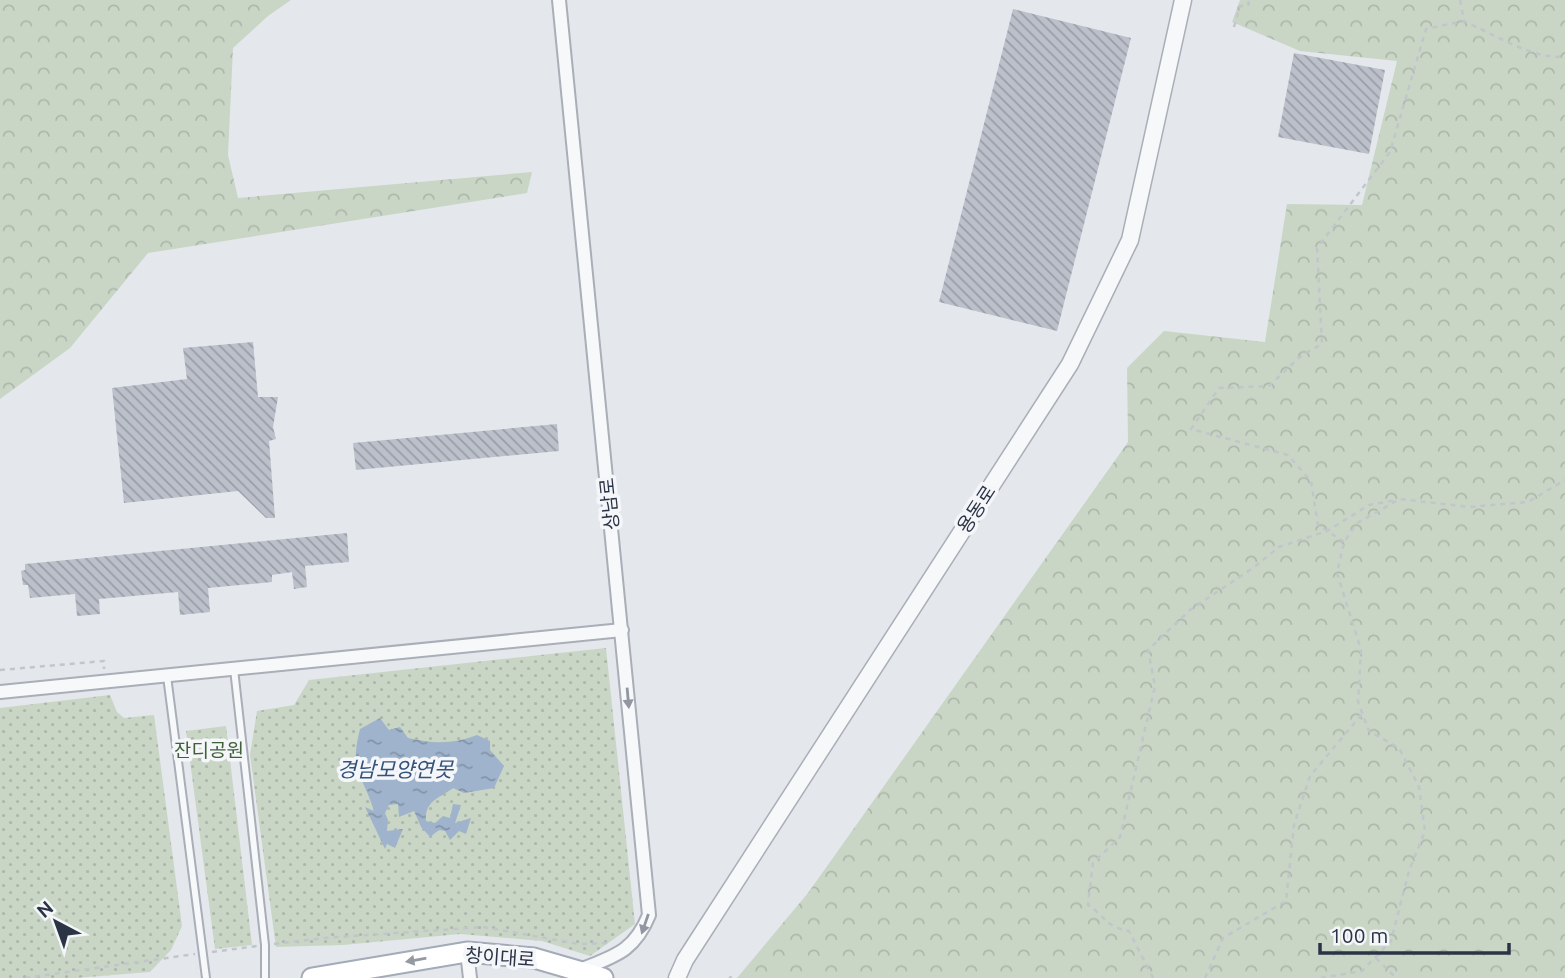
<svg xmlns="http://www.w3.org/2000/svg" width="1565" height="978" font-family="Ubuntu,'Noto Sans KR',sans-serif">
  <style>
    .forest { fill: url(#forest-crowns) }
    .park { fill: url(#park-dots) }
    .water { fill: url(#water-ripples) }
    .building { fill: url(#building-back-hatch) }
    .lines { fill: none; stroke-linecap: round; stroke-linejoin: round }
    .service-casing { stroke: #a9aeb7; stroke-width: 10 }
    .minor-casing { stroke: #a9aeb7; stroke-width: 16 }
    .tertiary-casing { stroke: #a9aeb7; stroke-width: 19 }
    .primary-casing { stroke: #a3abb8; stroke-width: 23 }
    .path { stroke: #c2c5cb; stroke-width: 2.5; stroke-dasharray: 5 5; stroke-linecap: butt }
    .service { stroke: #f7f8fa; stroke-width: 6 }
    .minor { stroke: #f7f8fa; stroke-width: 12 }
    .tertiary { stroke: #f7f8fa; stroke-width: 16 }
    .primary { stroke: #fff; stroke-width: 19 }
    .oneway { fill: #9196a0 }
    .oneway2 { fill: #959aa2 }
    .labels { text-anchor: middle; stroke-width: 7; stroke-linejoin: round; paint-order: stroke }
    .street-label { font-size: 19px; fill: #2b3445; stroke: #f4f6f9 }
    .park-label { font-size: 19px; fill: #3f6138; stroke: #f4f6f9 }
    .water-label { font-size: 21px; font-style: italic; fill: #34527a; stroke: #f4f6f9 }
  </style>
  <defs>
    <pattern id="forest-crowns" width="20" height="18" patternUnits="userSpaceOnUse" patternTransform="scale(1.75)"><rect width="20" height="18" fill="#c9d6c5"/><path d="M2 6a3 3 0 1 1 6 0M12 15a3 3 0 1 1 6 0" fill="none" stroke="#adb8ab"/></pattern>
    <pattern id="park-dots" width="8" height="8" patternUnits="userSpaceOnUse" patternTransform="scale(1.75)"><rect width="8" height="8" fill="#c9d6c5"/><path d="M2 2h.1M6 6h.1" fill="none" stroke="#adb8ab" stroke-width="1.8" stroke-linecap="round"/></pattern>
    <pattern id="water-ripples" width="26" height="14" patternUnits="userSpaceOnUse" patternTransform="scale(1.75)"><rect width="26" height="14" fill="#9fb4cc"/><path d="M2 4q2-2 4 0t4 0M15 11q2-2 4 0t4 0" fill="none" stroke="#8293a7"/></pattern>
    <pattern id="building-back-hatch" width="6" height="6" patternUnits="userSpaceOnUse" patternTransform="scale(1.75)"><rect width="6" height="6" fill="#bbc0ca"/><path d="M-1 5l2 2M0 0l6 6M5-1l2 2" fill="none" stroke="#989da6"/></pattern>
  </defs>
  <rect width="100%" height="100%" fill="#e4e7ec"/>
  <path class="forest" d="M0 0H291L268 16 233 48 228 155 238 198 532 172 527 193 148 253 70 348 0 399Z
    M1240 0H1565V978H737L808 893 1128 442 1127 368 1164 331 1265 342 1287 204 1362 205 1397 61 1300 51 1232 22Z"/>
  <path class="park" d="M606 648 635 924 590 956 542 941 460 934 343 945 276 947 250 755 257 711 294 705 309 680Z
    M110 695 117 712 124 718 154 715 182 926 171 950 150 972 76 978H0V708Z
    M226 726 252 945 215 949 186 731Z"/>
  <path class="water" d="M380 718 389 730 400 727 408 738C434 744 453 744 477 735L490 741V750L504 766 494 788 464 793 453 788C440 798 424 801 426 821L435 823 443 816 450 818 453 804 461 805 455 823 471 818 466 834 459 831 450 840 445 831 439 830 430 837 421 827 414 811 399 817 398 804 389 805 385 813 388 820 387 831 403 829 395 848 387 844 385 849 365 807 374 811C362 772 349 773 360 729Z"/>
  <path class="building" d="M1013 9 1131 38 1057 331 939 302Z
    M1294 53 1385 70 1369 154 1278 137Z
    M253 342 258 397H278L273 427 276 439 269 441 275 518H266L238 491 124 503 112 388 187 379 183 348Z
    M557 424 559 451 356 470 353 443Z
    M347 533 349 562 305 566 307 587 294 589 292 572 272 575V582L208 588 210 612 180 615 178 592 99 599 100 614 77 616 75 594 30 598 28 585H23L21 571 25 570V564Z"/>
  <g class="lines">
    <g class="service-casing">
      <path id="service" d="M234 669 265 945V978
        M167 676 206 978"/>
    </g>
    <g class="minor-casing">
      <path id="minor" d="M559 0 649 915C634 952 614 956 580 970
        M0 692 622 630
        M467 952 470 978"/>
    </g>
    <g class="tertiary-casing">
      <path id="tertiary" d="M677 978 685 960 1070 364 1130 240 1183 0"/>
    </g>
    <g class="primary-casing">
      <path id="primary" d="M312 978 467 952 534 958 603 978"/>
    </g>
    <path class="path" d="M1460 0 1464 21C1489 32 1538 62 1565 56
      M1234 27 1240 6H1248L1249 3 1246 0
      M1344 542 1318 525 1311 481 1288 455 1191 429 1219 388 1269 386 1302 355 1322 344 1317 248 1390 152 1426 29 1464 21
      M0 670 104 661V669
      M274 944 324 938 483 927 579 944 608 943
      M212 952 257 946
      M1376 958 1396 978
      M729 977 732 978
      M25 978 195 954
      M1153 978 1129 931C1106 927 1106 917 1088 905L1093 863 1120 837 1155 686 1148 650 1190 610 1253 568 1279 547 1327 531 1369 505 1396 500
      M1205 978 1223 938 1286 901 1294 825 1310 776 1362 714
      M1321 978 1362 971 1391 941 1409 871 1425 831 1419 787 1399 748 1369 731 1358 702 1361 650 1337 573 1344 542 1357 523 1400 499 1469 507 1528 502 1565 480"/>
    <use href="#service" class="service"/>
    <use href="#minor" class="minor"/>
    <use href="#tertiary" class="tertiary"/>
    <use href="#primary" class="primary"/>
  </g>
  <defs><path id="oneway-solid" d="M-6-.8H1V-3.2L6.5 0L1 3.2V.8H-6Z" transform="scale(1.75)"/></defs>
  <g class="oneway">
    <use href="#oneway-solid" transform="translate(628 698) rotate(85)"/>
    <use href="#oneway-solid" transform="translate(645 924) rotate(109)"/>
  </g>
  <use class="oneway2" href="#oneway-solid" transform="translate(416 960) rotate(170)"/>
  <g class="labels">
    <g class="street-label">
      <text transform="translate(609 504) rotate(-96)" y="7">상남로</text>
      <text transform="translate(976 509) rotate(-57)" y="7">용동로</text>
      <text transform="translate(500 957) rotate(4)" y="7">창이대로</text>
    </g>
    <g class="park-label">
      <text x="209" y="757">잔디공원</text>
    </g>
    <g class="water-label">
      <text x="395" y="777">경남모양연못</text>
    </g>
  </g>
  <g transform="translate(56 922) rotate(319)" stroke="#f4f6f9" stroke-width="5" paint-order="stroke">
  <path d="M0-5L12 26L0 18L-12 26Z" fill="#2b3445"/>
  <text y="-10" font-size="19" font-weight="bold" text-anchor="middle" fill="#2b3445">N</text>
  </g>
  <path d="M1320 943v10h189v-10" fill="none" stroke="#2b3445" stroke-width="3.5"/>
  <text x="1330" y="943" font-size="21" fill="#2b3445" stroke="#f4f6f9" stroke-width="5" paint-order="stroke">100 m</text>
</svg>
